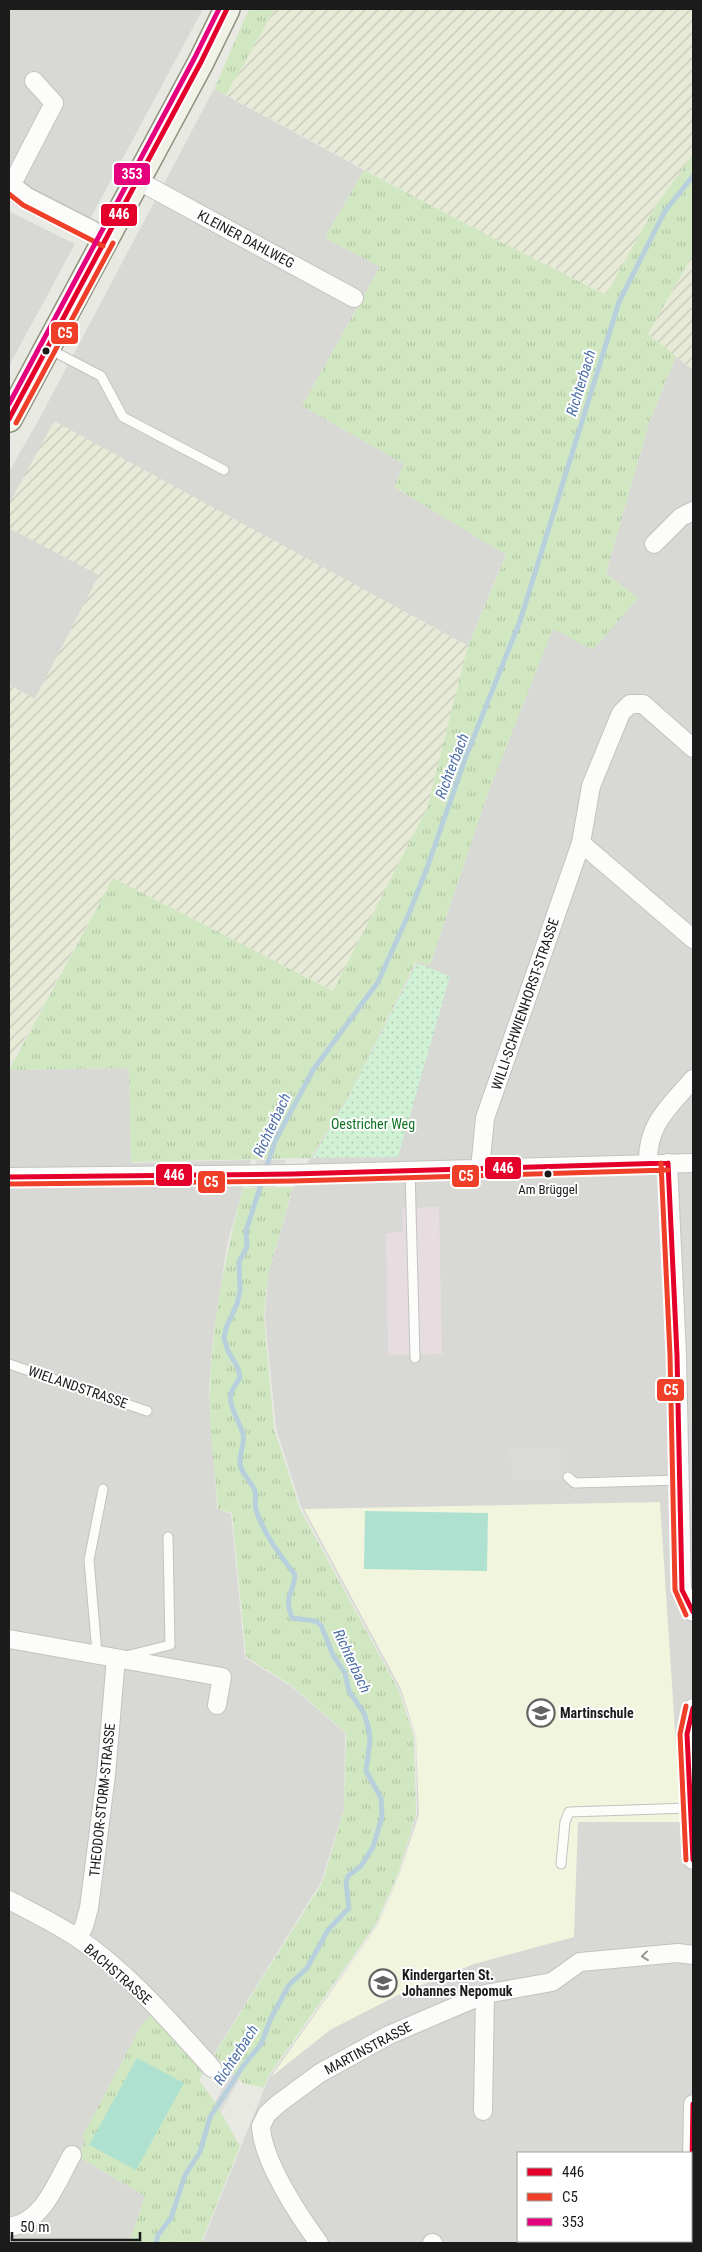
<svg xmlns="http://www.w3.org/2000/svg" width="702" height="2252" font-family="'Roboto Condensed',sans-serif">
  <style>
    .residential { fill: #d8d8d5; fill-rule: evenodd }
    .industrial { fill: #e7dde1 }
    .education { fill: #f2f5dd }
    .farmland { fill: url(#farmland-furrows) }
    .grass { fill: url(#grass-tufts) }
    .park { fill: url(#park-dots) }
    .pitch { fill: #afe1d1 }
    .parking { fill: #dadad7 }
    .pier { fill: #dbdbd9 }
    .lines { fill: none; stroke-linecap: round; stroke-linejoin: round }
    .stream { stroke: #b7d0dc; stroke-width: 5 }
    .service-casing { stroke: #c2c2c0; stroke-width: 11 }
    .minor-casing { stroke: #c2c2c0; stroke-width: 20 }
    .tertiary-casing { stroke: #c2c2c0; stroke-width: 24 }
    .secondary-casing { stroke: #8e937d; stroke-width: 28 }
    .service { stroke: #fcfcfb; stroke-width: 9 }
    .minor { stroke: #fcfcfb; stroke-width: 18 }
    .tertiary { stroke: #fcfcfb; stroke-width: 21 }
    .secondary { stroke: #f0f2e8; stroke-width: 25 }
    .bus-1-casing { stroke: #fff; stroke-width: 9 }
    .bus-2-casing { stroke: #fff; stroke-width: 9 }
    .bus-3-casing { stroke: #fff; stroke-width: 9 }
    .bus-1 { stroke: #e4002b; stroke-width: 5 }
    .bus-2 { stroke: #f03f29; stroke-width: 5 }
    .bus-3 { stroke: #e5007d; stroke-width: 5 }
    .oneway { stroke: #979796 }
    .bus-dot { fill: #1b1b1b; stroke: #fff; stroke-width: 2 }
    .labels { text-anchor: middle; stroke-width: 4; stroke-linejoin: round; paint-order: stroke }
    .bus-label { font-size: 13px; fill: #1b1b1b; stroke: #fff }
    .street-label { font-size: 14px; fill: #1b1b1b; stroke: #fff }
    .park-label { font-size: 14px; fill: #0f7323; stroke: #fff }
    .poi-label { font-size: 14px; font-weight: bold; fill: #1b1b1b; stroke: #fff; text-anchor: start }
    .water-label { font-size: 15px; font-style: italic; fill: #4c6ea6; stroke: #fff }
    .line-badge { stroke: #fff; stroke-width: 2 }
    .badge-label { font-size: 14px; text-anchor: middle; font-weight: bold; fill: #fff }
  </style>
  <defs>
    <pattern id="farmland-furrows" width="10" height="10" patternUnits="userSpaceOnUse" patternTransform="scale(1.25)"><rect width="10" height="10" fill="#e7ead7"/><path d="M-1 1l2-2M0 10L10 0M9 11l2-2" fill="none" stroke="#c6c8b8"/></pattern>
    <pattern id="grass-tufts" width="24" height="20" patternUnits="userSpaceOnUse" patternTransform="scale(1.25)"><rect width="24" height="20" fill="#d1e7c2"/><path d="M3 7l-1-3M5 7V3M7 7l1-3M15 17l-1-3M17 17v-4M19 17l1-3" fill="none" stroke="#b3c6a6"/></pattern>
    <pattern id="park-dots" width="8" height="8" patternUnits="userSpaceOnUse" patternTransform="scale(1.25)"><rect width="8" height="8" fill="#d1f1d5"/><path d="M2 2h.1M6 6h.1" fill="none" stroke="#b3ceb6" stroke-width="1.8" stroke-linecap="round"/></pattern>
  </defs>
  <rect width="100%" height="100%" fill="#e9e9e4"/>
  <path class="residential" d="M9 9H203L89 221 9 177Z
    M214 89 364 170 325 238 380 267 302 406 405 464 394 487 506 554 468 646 55 422 9 504V472L43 412Z
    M9 211 75 244 9 366Z
    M676 356 693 370V2243H202L269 2077 378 1925 399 1874 417 1814 416 1736 400 1691 301 1507 276 1428 265 1318 268 1275 294 1185 348 1097 417 961 430 965 488 793 553 628 637 598 606 573 649 423ZM518 2153H691V2241H518Z
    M9 528 99 575 35 699 9 685Z
    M129 1068 131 1163 251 1160 227 1245 213 1338 209 1389 217 1509 231 1514 245 1658 291 1686 345 1733 344 1809 321 1882 204 2070 85 2141 77 2156 145 2196 129 2243H9V1070Z"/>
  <path class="industrial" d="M439 1207 442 1354 388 1355 386 1233 403 1232 402 1208Z"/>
  <path class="education" d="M660 1502 681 1822H578L574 1937 474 1964 402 1993 330 2030 271 2077 378 1925 399 1875 419 1814 416 1736 401 1689 304 1509Z"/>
  <path class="farmland" d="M275 9H693V154L656 205 607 295 489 236 226 95Z
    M693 254V370L648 334Z
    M54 421 468 646 427 808 333 991 113 878 9 1067V685L35 699 99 575 9 528V504Z"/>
  <path class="grass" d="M249 9H275L226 95 214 89Z
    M693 154V254L648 334 676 356 649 423 606 573 638 598 593 650 553 629 488 793 430 965 416 961 348 1097 310 1158 131 1162 129 1068 9 1070 113 878 333 991 427 808 468 646 506 555 394 487 404 464 302 406 380 267 325 238 364 170 489 236 606 295 656 205Z
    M293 1187 268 1275 264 1317 274 1428 300 1509 399 1691 414 1737 416 1814 398 1874 376 1924 269 2075 264 2088 243 2083 214 2055 322 1883 344 1810 346 1733 291 1685 246 1657 232 1513 218 1509C215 1469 208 1427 210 1387 212 1320 226 1253 243 1188Z
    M152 2014 204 2070 199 2080 215 2102 240 2146 201 2243H129L145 2196 77 2156 85 2141 82 2137 142 2024Z"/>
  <path class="park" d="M417 963 450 976 398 1157 312 1158 348 1098Z"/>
  <path class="pitch" d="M365 1511 488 1513 487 1571 364 1569Z
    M137 2058 184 2083 136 2170 89 2145Z"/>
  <path class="parking" d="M567 1447 569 1480 512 1481 510 1448Z"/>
  <path class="pier" d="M257 1160H286L275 1187H247Z
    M231 2072 239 2080 221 2112 215 2102Z"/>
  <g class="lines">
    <path class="stream" d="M156 2243 158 2235 171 2218 185 2175 200 2152 210 2117 243 2066 261 2044 271 2018 289 1985 307 1968 328 1930 349 1908 346 1883 348 1876 361 1866 373 1847 382 1817 381 1798 366 1771 370 1740 369 1730 364 1713 349 1691 345 1673 333 1655 321 1625 315 1621 292 1618C283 1593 294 1595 295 1575 280 1555 264 1534 256 1510 254 1503 257 1497 255 1491 251 1481 242 1475 240 1464 239 1454 245 1445 243 1434 240 1422 228 1406 231 1394 232 1388 238 1382 240 1377L238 1368 228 1351 224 1339 226 1328 237 1304 240 1291 239 1262 247 1247 246 1231 275 1141 313 1070 378 982 410 911 427 868 465 759 520 621 619 302 665 211 693 176"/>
    <g class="service-casing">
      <path id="service" d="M49 349 101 376 123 417 224 470
        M410 1170 415 1358
        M9 1364 147 1411
        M568 1477 575 1483 679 1480
        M97 1653 89 1560 103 1489
        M126 1656 170 1645 168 1537
        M561 1864 565 1822 569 1812 690 1808"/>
    </g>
    <g class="minor-casing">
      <path id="minor" d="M137 180 354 298
        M11 186 54 103 34 81
        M654 544 681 517 693 511
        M581 843 693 939
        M648 1163C647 1124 669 1107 693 1079
        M668 1163 677 1355 682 1590 693 1612
        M480 1169 485 1118 581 843 591 786 621 713 630 704H643L693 748
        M9 1177 293 1174 693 1163
        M9 1639 222 1677 217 1705
        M693 1708 687 1734 693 1860
        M9 1900C32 1912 57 1924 79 1939 130 1974 171 2023 212 2068
        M78 1938 84 1926 89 1908 106 1775 116 1658
        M483 2111 485 1994
        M691 2222 693 2104
        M9 2227C43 2223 57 2181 72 2155
        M319 2243C299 2216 262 2160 261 2126L267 2114 278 2104 320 2073 389 2035 485 1994 552 1982 580 1962 678 1953 693 1955
        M432 2243H433
        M691 2243V2241"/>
    </g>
    <g class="tertiary-casing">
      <path id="tertiary" d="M9 185 26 198 106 239"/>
    </g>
    <g class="secondary-casing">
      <path id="secondary" d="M9 419 201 62 227 9"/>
    </g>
    <use href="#service" class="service"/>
    <use href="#minor" class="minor"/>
    <use href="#tertiary" class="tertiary"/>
    <use href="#secondary" class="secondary"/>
    <g class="bus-1-casing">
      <path id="bus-1" d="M9 419 201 62 227 9
        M668 1163 677 1355 682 1590 693 1612
        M9 1177 293 1174 668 1163
        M693 1708 687 1734 693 1860
        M691 2222 693 2104"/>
    </g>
    <g class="bus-2-casing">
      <path id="bus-2" d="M9 194 23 205 103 246
        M16 423 113 243
        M661 1163 670 1355 675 1590 686 1615
        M9 1184 293 1181 668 1170
        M686 1860 680 1734 686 1706"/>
    </g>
    <g class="bus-3-casing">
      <path id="bus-3" d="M9 404 194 59 219 9"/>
    </g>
    <use href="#bus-1" class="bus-1"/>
    <use href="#bus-2" class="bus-2"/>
    <use href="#bus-3" class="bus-3"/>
  </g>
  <defs><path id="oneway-chevron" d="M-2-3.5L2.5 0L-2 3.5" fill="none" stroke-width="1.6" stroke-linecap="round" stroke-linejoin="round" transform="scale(1.25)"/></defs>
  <use class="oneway" href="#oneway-chevron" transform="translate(645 1956) rotate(174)"/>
  <defs>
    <g id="school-ring" transform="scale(1.4375)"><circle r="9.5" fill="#fff" stroke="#636361" stroke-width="1.5"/><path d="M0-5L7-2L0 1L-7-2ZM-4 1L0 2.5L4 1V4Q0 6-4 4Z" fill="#636361"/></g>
  </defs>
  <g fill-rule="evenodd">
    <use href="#school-ring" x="541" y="1713"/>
    <use href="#school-ring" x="383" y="1983"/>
  </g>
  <g class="bus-dot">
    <circle cx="46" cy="351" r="4.5"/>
    <circle cx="548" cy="1174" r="4.5"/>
  </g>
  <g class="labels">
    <g class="bus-label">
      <text x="548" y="1194">Am Brüggel</text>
    </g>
    <g class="street-label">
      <text transform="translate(246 239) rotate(28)" y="5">KLEINER DAHLWEG</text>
      <text transform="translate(525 1004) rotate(-71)" y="5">WILLI-SCHWIENHORST-STRASSE</text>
      <text transform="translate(78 1387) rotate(19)" y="5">WIELANDSTRASSE</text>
      <text transform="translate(102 1800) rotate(-84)" y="5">THEODOR-STORM-STRASSE</text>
      <text transform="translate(118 1974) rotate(41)" y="5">BACHSTRASSE</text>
      <text transform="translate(368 2048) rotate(-28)" y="5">MARTINSTRASSE</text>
    </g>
    <g class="park-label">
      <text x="373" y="1129">Oestricher Weg</text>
    </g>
    <g class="poi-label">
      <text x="560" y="1718">Martinschule</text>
      <text x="402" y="1980">Kindergarten St.<tspan x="402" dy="16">Johannes Nepomuk</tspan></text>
    </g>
    <g class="water-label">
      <text transform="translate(581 383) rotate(-73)" y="5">Richterbach</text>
      <text transform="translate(452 766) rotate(-69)" y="5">Richterbach</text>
      <text transform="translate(272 1125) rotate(-65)" y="5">Richterbach</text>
      <text transform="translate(352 1661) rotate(65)" y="5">Richterbach</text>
      <text transform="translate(236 2055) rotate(-57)" y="5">Richterbach</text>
    </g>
  </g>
  <g class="line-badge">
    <rect x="113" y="162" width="38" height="24" rx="5" fill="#e5007d"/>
    <rect x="100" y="203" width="38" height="24" rx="5" fill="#e4002b"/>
    <rect x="50" y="321" width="29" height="24" rx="5" fill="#f03f29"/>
    <rect x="484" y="1156" width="38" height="24" rx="5" fill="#e4002b"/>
    <rect x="155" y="1163" width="38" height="24" rx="5" fill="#e4002b"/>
    <rect x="451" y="1164" width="29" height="24" rx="5" fill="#f03f29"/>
    <rect x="197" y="1170" width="29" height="24" rx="5" fill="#f03f29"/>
    <rect x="656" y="1378" width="29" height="24" rx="5" fill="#f03f29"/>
  </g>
  <g class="badge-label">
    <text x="132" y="179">353</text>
    <text x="119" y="219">446</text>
    <text x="65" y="338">C5</text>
    <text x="503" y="1173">446</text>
    <text x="174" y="1180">446</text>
    <text x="466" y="1181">C5</text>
    <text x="211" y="1187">C5</text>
    <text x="671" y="1395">C5</text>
  </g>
  <rect width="702" height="2252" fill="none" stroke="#1b1b1b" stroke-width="20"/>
  <rect x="517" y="2152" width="175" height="90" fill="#ffffff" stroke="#a4a4a4"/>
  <rect x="527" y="2168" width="25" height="8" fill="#e4002b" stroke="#a4a4a4"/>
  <text x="562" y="2177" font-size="15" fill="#1b1b1b">446</text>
  <rect x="527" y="2193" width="25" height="8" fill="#f03f29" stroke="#a4a4a4"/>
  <text x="562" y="2202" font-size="15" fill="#1b1b1b">C5</text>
  <rect x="527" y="2218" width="25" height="8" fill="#e5007d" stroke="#a4a4a4"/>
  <text x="562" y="2227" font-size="15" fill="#1b1b1b">353</text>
  <path d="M12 2232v8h128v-8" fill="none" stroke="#1b1b1b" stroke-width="2.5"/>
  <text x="20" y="2232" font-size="15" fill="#1b1b1b" stroke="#ffffff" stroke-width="4" paint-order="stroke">50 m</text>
</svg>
